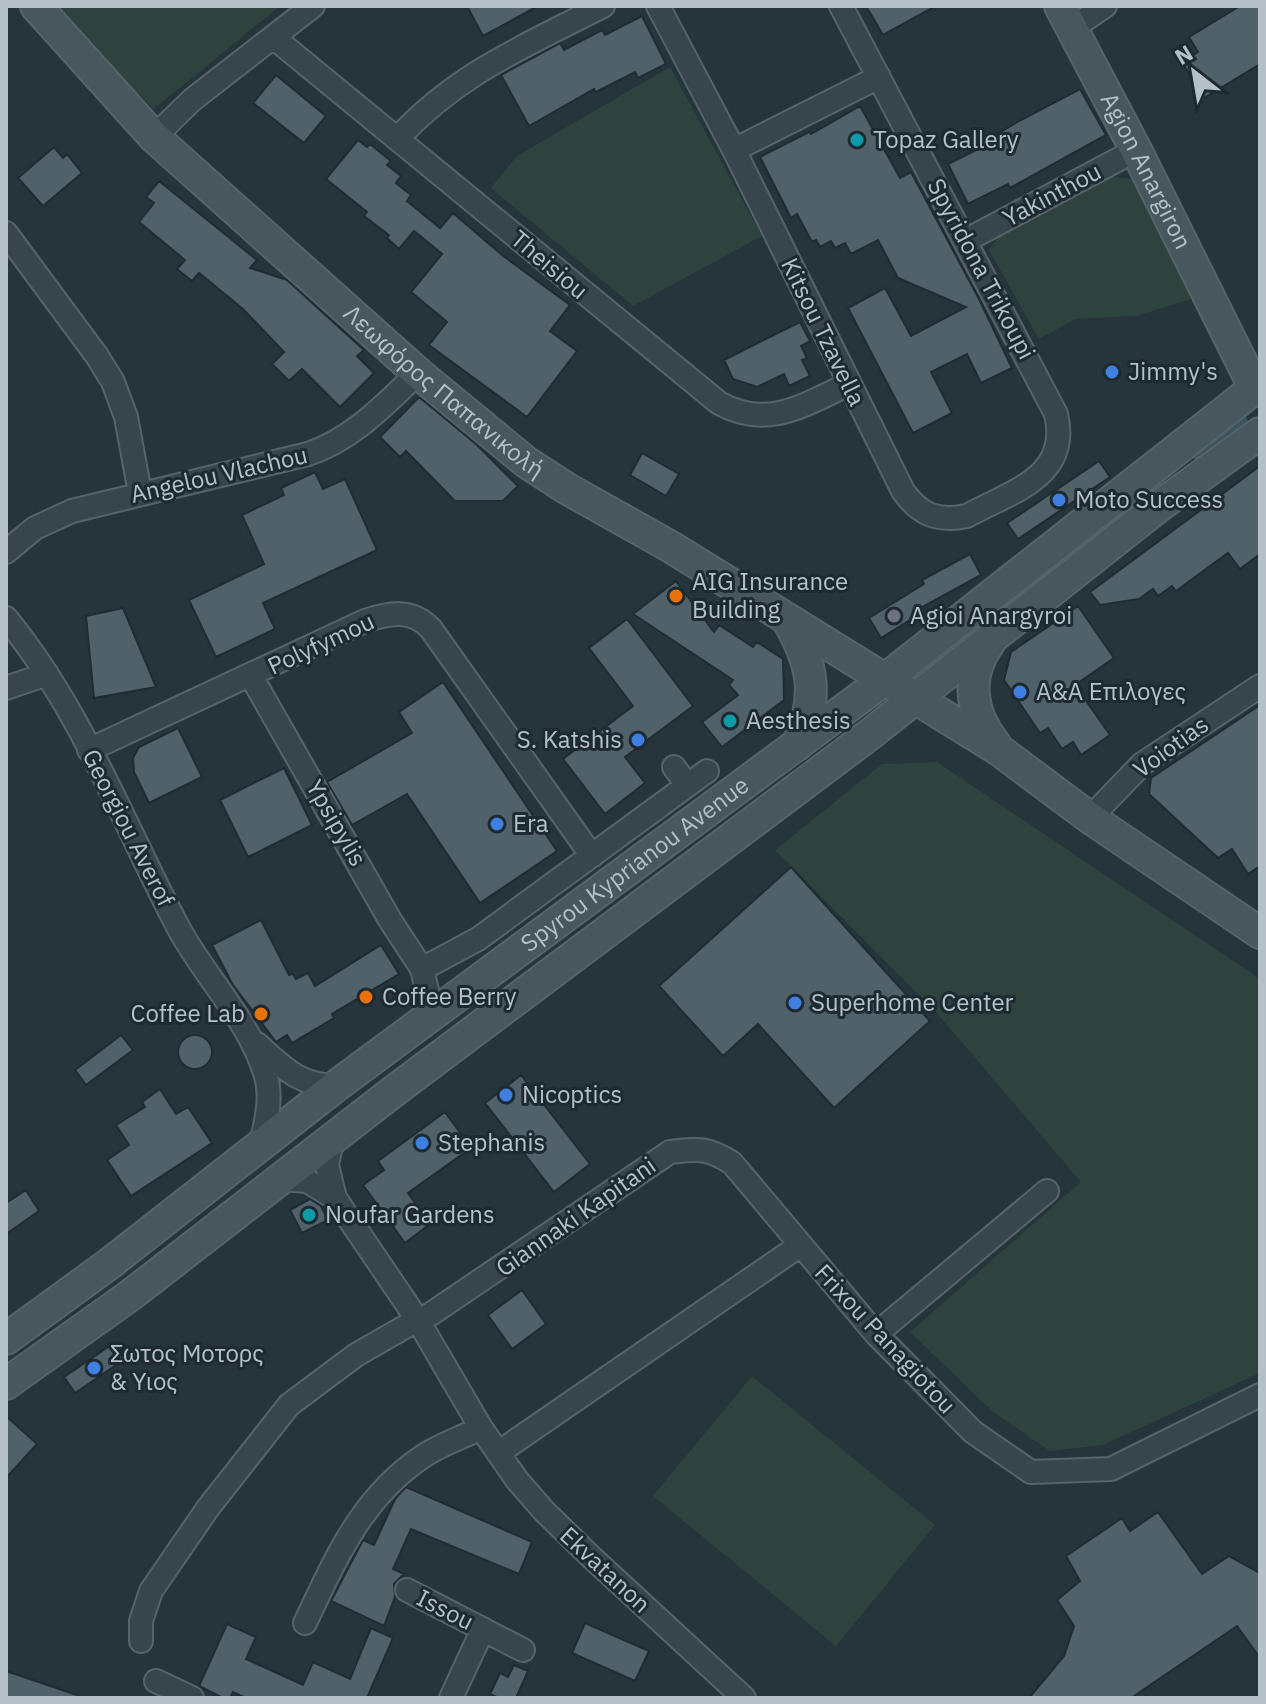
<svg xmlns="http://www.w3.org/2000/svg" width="1266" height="1704" font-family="'IBM Plex Sans',sans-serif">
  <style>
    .green { fill: #2e433e }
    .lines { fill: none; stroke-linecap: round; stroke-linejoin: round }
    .river { stroke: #3b5461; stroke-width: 36 }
    .building { fill: #516169; stroke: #202c33; stroke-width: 2 }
    .street-casing { stroke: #57636a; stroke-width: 26 }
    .secondary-casing { stroke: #57636a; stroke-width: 34 }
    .street { stroke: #39454c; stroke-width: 22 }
    .secondary { stroke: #48565e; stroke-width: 30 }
    .culture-dot { fill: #0f9aa8; stroke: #1e2a31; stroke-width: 3 }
    .shop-dot { fill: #3f7fe0; stroke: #1e2a31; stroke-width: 3 }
    .food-dot { fill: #e8710a; stroke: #1e2a31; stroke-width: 3 }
    .worship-dot { fill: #6b7280; stroke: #1e2a31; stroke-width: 3 }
    .labels { text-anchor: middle; stroke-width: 6; stroke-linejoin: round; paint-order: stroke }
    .poi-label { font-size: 24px; fill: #b5c0c7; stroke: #1e2a31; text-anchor: start }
    .street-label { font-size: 24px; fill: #b5c0c7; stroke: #1e2a31 }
  </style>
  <rect width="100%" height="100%" fill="#26343b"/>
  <path class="green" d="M64 6H280L154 109 55 13Z
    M670 67 762 236 633 306 491 188 517 156Z
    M1106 176 1132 179 1191 299 1137 316 1075 319 1039 339 989 250 1002 231Z
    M937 762 1260 979V1373L1103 1445 1050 1451 993 1412 910 1332 1081 1182 936 1012 775 850 882 764Z
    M752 1376 935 1525 836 1646 653 1496Z"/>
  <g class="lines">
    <path class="river" d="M1208 447 1232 429"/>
  </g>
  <path class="building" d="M467 6H538L483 36Z
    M866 6H936L883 35Z
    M1240 6H1260V64L1204 98 1182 62 1198 52 1189 37Z
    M642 16 666 64 638 78 635 72 596 92 594 89 529 126 501 75 560 43 564 50 602 30 605 35Z
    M276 75 326 116 304 143 253 103Z
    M1080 89 1106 135 1010 188 1008 184 968 204 948 164 986 145 984 142 1019 121Z
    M860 106 900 178 911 172 978 297 1012 368 981 383 967 354 931 372 952 413 913 433 848 308 885 288 911 336 966 307 898 278 878 240 851 254 845 243 835 248 831 241 820 247 816 240 812 242 797 214 791 218 760 157 809 132 811 134Z
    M358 140 367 147 370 144 391 161 387 165 401 176 396 183 411 195 407 201 440 228 453 213 502 255 570 305 550 331 577 351 527 417 429 345 447 322 411 292 442 254 414 231 399 249 387 238 389 235 364 216 367 212 326 179Z
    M54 147 63 158 67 154 82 173 43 206 18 178Z
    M159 181 257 260 250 268 287 280 364 350 357 356 374 373 340 407 302 369 289 381 272 364 284 352 243 309 199 273 192 281 177 269 185 260 139 222 154 203 146 197Z
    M800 322 810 341 801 346 807 358 802 360 810 376 789 386 784 374 757 387 733 379 724 360Z
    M419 397 476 444 518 486 503 501H455L406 451 400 457 380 437Z
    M642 453 679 474 666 496 630 475Z
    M1099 461 1110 477 1018 539 1007 523Z
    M1260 466V554L1240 569 1228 553 1176 591 1172 586 1158 596 1153 589 1139 599 1100 605 1090 592Z
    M315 472 323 489 345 479 377 550 263 603 275 629 216 657 189 600 264 564 242 515 284 495 281 488Z
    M970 554 981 575 915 611 918 615 881 638 869 618 924 584 922 580Z
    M676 581 714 632 719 625 753 647 757 642 783 659 784 700 722 747 702 722 738 695 729 685 733 680 633 614Z
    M1078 606 1114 658 1075 685 1110 735 1081 755 1073 742 1062 749 1048 728 1040 733 1004 680 1011 652Z
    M123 608 156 687 94 698 86 616Z
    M627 619 693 706 625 757 645 783 605 814 563 759 633 706 589 648Z
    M443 682 557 851 480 903 407 794 352 825 327 782 412 733 399 712Z
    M1260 705V866L1248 874 1232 849 1218 858 1149 794 1151 778Z
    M178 728 202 777 149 803 134 772 133 758 139 747Z
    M284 768 312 825 248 857 220 800Z
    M791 867 930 1021 834 1108 758 1024 723 1056 659 986Z
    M261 920 289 975 293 974 296 979 308 973 315 986 381 945 399 974 332 1014 334 1018 292 1043 287 1035 276 1042 233 985 212 945Z
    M178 1052a17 17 0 1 1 34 0a17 17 0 1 1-34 0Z
    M121 1035 133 1050 86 1085 75 1070Z
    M521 1075 590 1164 554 1192 485 1103Z
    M160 1089 176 1114 188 1107 212 1143 131 1196 107 1160 129 1145 116 1125 145 1107 142 1102Z
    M445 1112 471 1148 408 1193 430 1224 405 1243 363 1185 384 1170 378 1161Z
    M26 1190 39 1211 6 1234V1203Z
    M310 1199 321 1206 328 1220 302 1233 290 1210Z
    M522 1290 546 1324 512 1349 488 1315Z
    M114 1343 125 1359 75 1393 64 1377Z
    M6 1416 37 1444 6 1478Z
    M406 1487 532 1542 519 1574 411 1529 393 1569 404 1574 394 1584 395 1597 384 1626 331 1601 363 1540 374 1545 395 1499Z
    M1158 1512 1202 1574 1229 1556 1260 1573V1658L1237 1626 1131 1698H1029L1064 1656 1074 1626 1057 1600 1080 1581 1066 1556 1122 1518 1130 1531Z
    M585 1623 649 1651 635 1681 572 1653Z
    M227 1624 256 1637 246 1659 303 1685 313 1662 350 1679 371 1628 393 1638 367 1698H246L233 1692 230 1698H223L199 1686Z
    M514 1665 528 1671 516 1698H499L490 1694 500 1673 508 1677Z
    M6 1671 77 1695 76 1698H6Z"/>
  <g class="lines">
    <g class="street-casing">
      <path id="street" d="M658 6 734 150 903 491C920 515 938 522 967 516 1012 491 1071 477 1056 414L841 6
        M1071 29 1105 6
        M273 37 719 403C767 430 804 405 849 384
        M154 137 192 100 313 6
        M397 139C458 73 525 46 603 6
        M734 150 879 77
        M6 233 97 356 113 382 126 417 140 493
        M967 240 1136 150
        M6 552 35 528 72 511 308 454C353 439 384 405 418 373
        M6 618C81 709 123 823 178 927 204 976 248 1019 265 1073 273 1097 266 1121 261 1145
        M251 676 390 920 422 969 429 999 427 1018
        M6 688 47 674
        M89 750 365 621C389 613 412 608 431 629L592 856
        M674 767 687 785
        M1090 818 1142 764 1260 686
        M422 969 478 939 707 771
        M257 1044C284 1068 298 1085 336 1086
        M332 1140 327 1165 335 1198 419 1322 481 1428 517 1480 544 1511 588 1554 744 1698
        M282 1179 307 1181 335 1198
        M419 1322 670 1152C699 1149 707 1147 732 1163L876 1334 973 1432 1031 1472 1111 1469 1260 1395
        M876 1334 1047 1191
        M498 1453 799 1246
        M407 1590 523 1650
        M305 1623C336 1558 362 1496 425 1455 442 1444 463 1437 481 1428
        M141 1641V1621L151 1591 208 1508 289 1405 356 1355 417 1320
        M156 1681 192 1698
        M451 1698 483 1629"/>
    </g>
    <g class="secondary-casing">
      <g id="secondary">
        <path id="s1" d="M36 6 154 137 418 373 526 462 566 488 671 547 999 750 1090 818 1260 933"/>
        <path id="s2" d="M1060 6 1136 150 1254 387"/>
        <path d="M787 619C813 663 820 697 797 745"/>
        <path d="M990 642C965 675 970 713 995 744"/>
        <path id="s3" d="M6 1339 109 1264 336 1086 884 680 1260 384"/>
        <path d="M6 1384 132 1294 394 1091 869 735 1158 507 1260 433"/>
      </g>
    </g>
    <use href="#street" class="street"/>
    <use href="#secondary" class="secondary"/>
  </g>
  <g class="culture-dot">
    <circle cx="857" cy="140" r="8"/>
    <circle cx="730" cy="721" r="8"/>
    <circle cx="309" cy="1215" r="8"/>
  </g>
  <g class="shop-dot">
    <circle cx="1112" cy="372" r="8"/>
    <circle cx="1059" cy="500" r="8"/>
    <circle cx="1020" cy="692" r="8"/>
    <circle cx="638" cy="740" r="8"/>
    <circle cx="497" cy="824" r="8"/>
    <circle cx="795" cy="1003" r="8"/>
    <circle cx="506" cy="1095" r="8"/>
    <circle cx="422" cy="1143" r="8"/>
    <circle cx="94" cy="1368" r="8"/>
  </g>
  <g class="food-dot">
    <circle cx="676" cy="596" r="8"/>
    <circle cx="366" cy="997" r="8"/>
    <circle cx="261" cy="1014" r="8"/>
  </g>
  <circle class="worship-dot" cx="894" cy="616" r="8"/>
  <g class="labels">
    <g class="poi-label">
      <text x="873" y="148">Topaz Gallery</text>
      <text x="1128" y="380">Jimmy's</text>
      <text x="1075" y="508">Moto Success</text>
      <text x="692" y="590">AIG Insurance<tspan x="692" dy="28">Building</tspan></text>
      <text x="910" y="624">Agioi Anargyroi</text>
      <text x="1036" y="700">Α&amp;Α Επιλογες</text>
      <text x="746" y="729">Aesthesis</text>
      <text x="622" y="748" text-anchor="end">S. Katshis</text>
      <text x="513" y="832">Era</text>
      <text x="382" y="1005">Coffee Berry</text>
      <text x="811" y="1011">Superhome Center</text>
      <text x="245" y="1022" text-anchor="end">Coffee Lab</text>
      <text x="522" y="1103">Nicoptics</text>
      <text x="438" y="1151">Stephanis</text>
      <text x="325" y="1223">Noufar Gardens</text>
      <text x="110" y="1362">Σωτος Μοτορς<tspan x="110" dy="28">&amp; Υιος</tspan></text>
    </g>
    <g class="street-label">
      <text dy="8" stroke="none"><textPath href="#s2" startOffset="186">Agion Anargiron</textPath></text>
      <text transform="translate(1052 195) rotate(-28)" y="8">Yakinthou</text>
      <text transform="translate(549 265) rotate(40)" y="8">Theisiou</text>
      <text transform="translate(981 269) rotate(62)" y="8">Spyridona Trikoupi</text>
      <text transform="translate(823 332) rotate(64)" y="8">Kitsou Tzavella</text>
      <text dy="8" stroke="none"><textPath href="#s1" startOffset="562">Λεωφόρος Παπανικολή</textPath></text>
      <text transform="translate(219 475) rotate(-13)" y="8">Angelou Vlachou</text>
      <text transform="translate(321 644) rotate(-25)" y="8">Polyfymou</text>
      <text transform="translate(1171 747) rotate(-36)" y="8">Voiotias</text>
      <text transform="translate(336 823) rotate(60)" y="8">Ypsipylis</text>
      <text transform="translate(128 828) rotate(63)" y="8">Georgiou Averof</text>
      <text dy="8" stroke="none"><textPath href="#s3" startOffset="788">Spyrou Kyprianou Avenue</textPath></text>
      <text transform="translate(576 1217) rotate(-35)" y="8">Giannaki Kapitani</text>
      <text transform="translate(885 1339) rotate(47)" y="8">Frixou Panagiotou</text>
      <text transform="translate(605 1570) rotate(43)" y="8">Ekvatanon</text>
      <text transform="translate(445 1610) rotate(27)" y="8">Issou</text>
    </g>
  </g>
  <rect width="1266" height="1704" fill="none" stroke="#b5c0c7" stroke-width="16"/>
  <g transform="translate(1194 72) rotate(329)" stroke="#1e2a31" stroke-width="6" paint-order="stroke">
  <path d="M0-6L14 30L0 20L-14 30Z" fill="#b5c0c7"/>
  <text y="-12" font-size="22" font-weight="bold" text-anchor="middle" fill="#b5c0c7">N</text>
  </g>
</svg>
